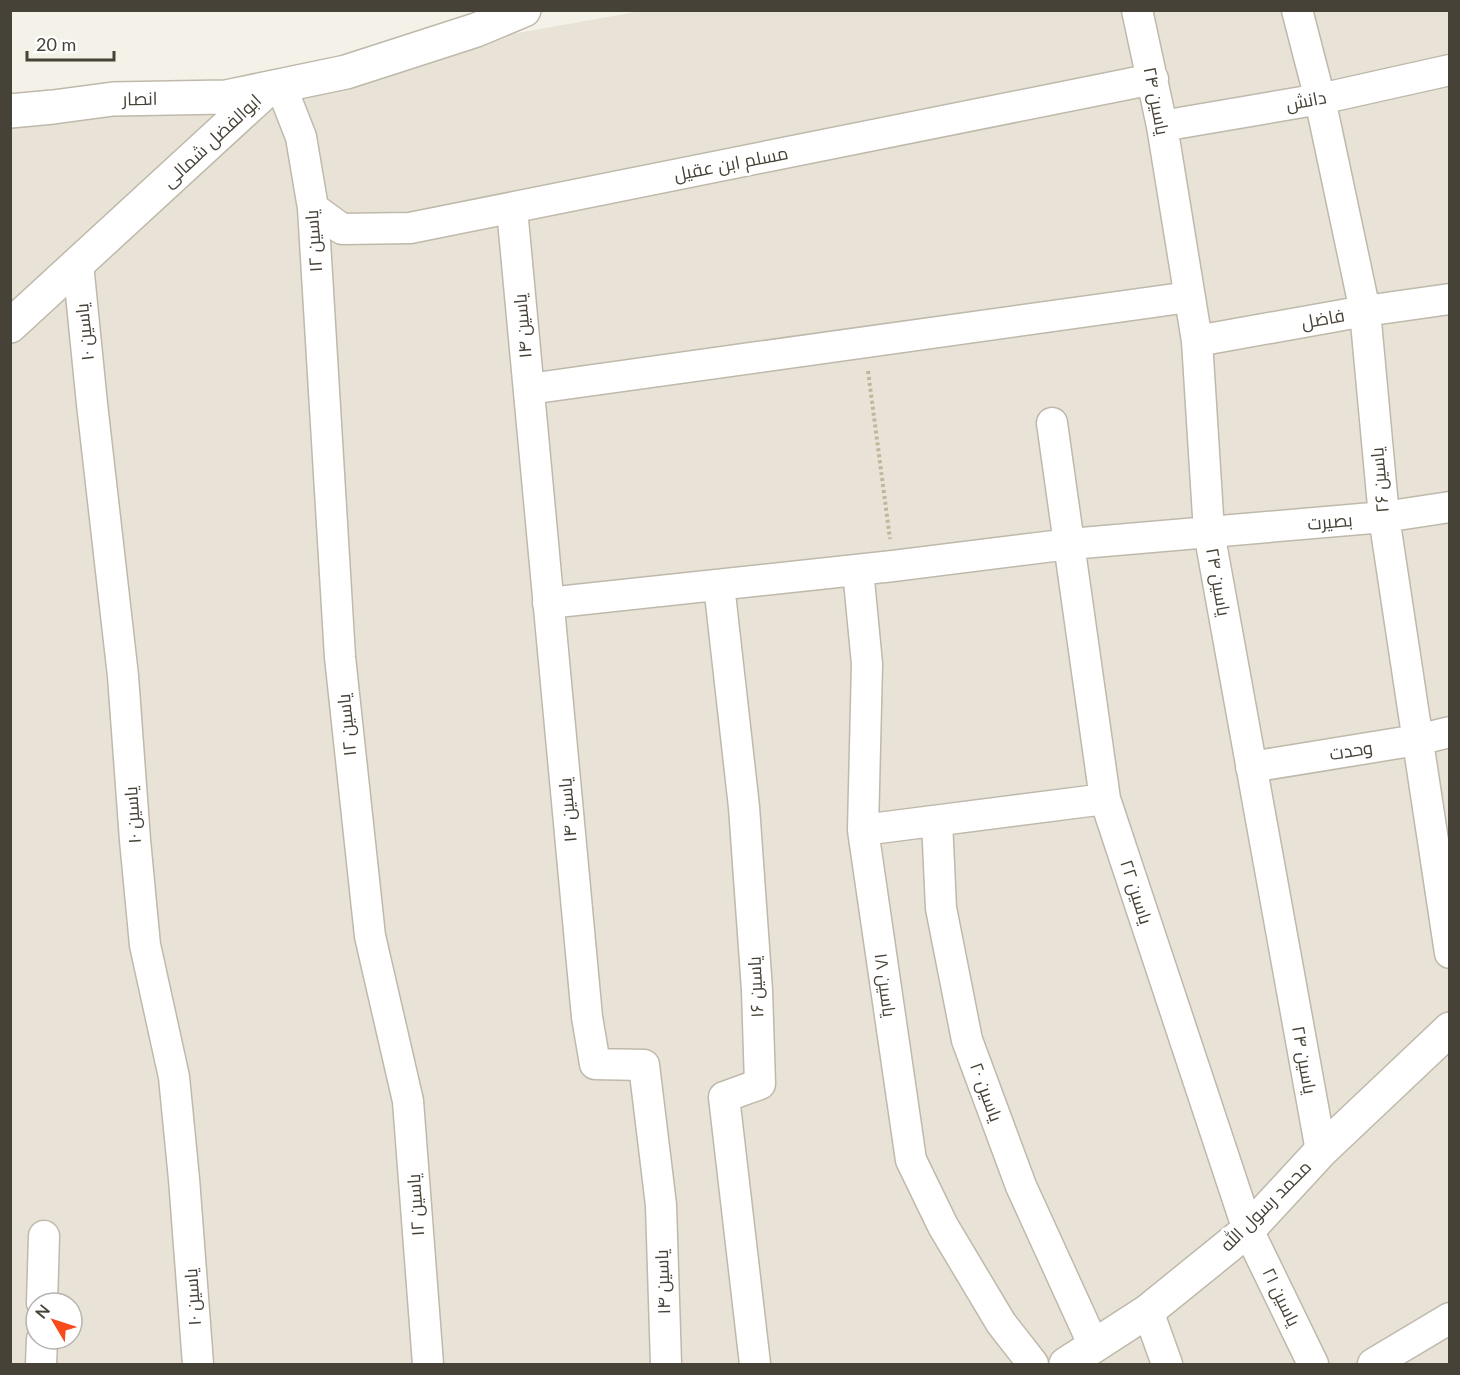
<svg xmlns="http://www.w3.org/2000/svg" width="1460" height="1375" font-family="Lato,Cairo,sans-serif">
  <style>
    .residential { fill: #e8e3d6; fill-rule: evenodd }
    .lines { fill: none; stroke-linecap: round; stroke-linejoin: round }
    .minor-casing { stroke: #bfb9ab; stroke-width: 33 }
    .tertiary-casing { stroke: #bfb9ab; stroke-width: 36 }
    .path { stroke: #c1b69c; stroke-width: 4; stroke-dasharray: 3 3; stroke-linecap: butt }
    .minor { stroke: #fff; stroke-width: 30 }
    .tertiary { stroke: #fff; stroke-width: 33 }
    .labels { text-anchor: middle; stroke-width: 6; stroke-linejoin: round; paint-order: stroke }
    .street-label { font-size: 18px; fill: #474237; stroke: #fff }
  </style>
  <rect width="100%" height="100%" fill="#f4f1e8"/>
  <path class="residential" d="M641 11H1449V1364H11L10 111 64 114ZM36 1303H72V1339H36Z"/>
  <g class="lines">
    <g class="minor-casing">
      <path id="minor" d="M1137 10 1162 126 1197 341 1209 532 1321 1151
        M1297 10 1320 99 1365 311 1384 517 1450 953
        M281 86 301 137 313 208 340 657 370 936 408 1101 428 1364
        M1162 126 1320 99 1450 70
        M313 208 342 229 410 228 1153 79
        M512 209 587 1017 595 1064 644 1065 661 1205 666 1364
        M78 264 92 404 123 676 135 840 145 945 174 1077 184 1179 198 1364
        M1197 341 1365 311 1450 299
        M529 389 1189 297
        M1052 423 1105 799 1248 1230 1313 1364
        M858 570 867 664 863 830 911 1160 943 1226 1001 1323 1033 1364
        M719 585 744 807 757 990 760 1084 724 1097 755 1364
        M548 603 893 566 1070 544 1384 517 1450 507
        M1251 767 1417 740 1450 732
        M937 821 941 908 967 1040 1021 1186 1094 1346
        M863 830 1105 799
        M42 1303 44 1236
        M1148 1311 1167 1364
        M41 1364 42 1339
        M1373 1364 1450 1318"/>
    </g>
    <g class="tertiary-casing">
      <path id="tertiary" d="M10 111 53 107 113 99 226 97 346 72 476 30 524 10
        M10 326 269 88
        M1066 1364 1148 1311 1248 1230 1321 1151 1450 1029"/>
    </g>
    <path class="path" d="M868 371 890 539"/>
    <use href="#minor" class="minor"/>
    <use href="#tertiary" class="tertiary"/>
  </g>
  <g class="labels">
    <g class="street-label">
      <text transform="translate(140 99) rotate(-1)" y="6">انصار</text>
      <text transform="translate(1156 101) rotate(79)" y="6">یاسین ۲۴</text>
      <text transform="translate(1306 101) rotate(-11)" y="6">دانش</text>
      <text transform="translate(212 141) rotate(-43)" y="6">ابوالفضل شمالی</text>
      <text transform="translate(731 164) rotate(-11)" y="6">مسلم ابن عقیل</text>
      <text transform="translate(314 241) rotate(-94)" y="6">یاسین ۱۲</text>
      <text transform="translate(1323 319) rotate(-10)" y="6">فاضل</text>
      <text transform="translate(523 326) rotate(-95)" y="6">یاسین ۱۴</text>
      <text transform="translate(85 332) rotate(-96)" y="6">یاسین ۱۰</text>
      <text transform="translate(1380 480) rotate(-95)" y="6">یاسین ۲۶</text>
      <text transform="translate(1330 522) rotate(-5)" y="6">بصیرت</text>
      <text transform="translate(1218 582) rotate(80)" y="6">یاسین ۲۴</text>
      <text transform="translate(347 725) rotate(-96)" y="6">یاسین ۱۲</text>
      <text transform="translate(1351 751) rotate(-9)" y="6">وحدت</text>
      <text transform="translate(568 810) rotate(-95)" y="6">یاسین ۱۴</text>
      <text transform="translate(133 815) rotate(-94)" y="6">یاسین ۱۰</text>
      <text transform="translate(1136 892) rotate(72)" y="6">یاسین ۲۲</text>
      <text transform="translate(885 985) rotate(82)" y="6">یاسین ۱۸</text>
      <text transform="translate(756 987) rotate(-93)" y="6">یاسین ۱۶</text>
      <text transform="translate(1304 1060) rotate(80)" y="6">یاسین ۲۴</text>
      <text transform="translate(986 1092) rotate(70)" y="6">یاسین ۲۰</text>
      <text transform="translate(416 1205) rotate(-94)" y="6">یاسین ۱۲</text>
      <text transform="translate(1266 1206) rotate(-45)" y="6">محمد رسول الله</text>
      <text transform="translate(663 1282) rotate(-92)" y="6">یاسین ۱۴</text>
      <text transform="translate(193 1297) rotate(-94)" y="6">یاسین ۱۰</text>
      <text transform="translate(1281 1297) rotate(64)" y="6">یاسین ۲۱</text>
    </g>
  </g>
  <rect width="1460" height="1375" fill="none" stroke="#474237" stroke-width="24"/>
  <g transform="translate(54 1321) rotate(309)"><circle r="28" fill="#ffffff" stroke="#b5b3af" stroke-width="1.5"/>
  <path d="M0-4.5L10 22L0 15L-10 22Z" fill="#f74b1c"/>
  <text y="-9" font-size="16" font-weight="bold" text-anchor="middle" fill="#474237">N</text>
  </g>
  <path d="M27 51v9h87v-9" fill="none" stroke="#474237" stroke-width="3"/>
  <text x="36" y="51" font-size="18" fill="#474237" stroke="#ffffff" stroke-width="4.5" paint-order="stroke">20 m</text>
</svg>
